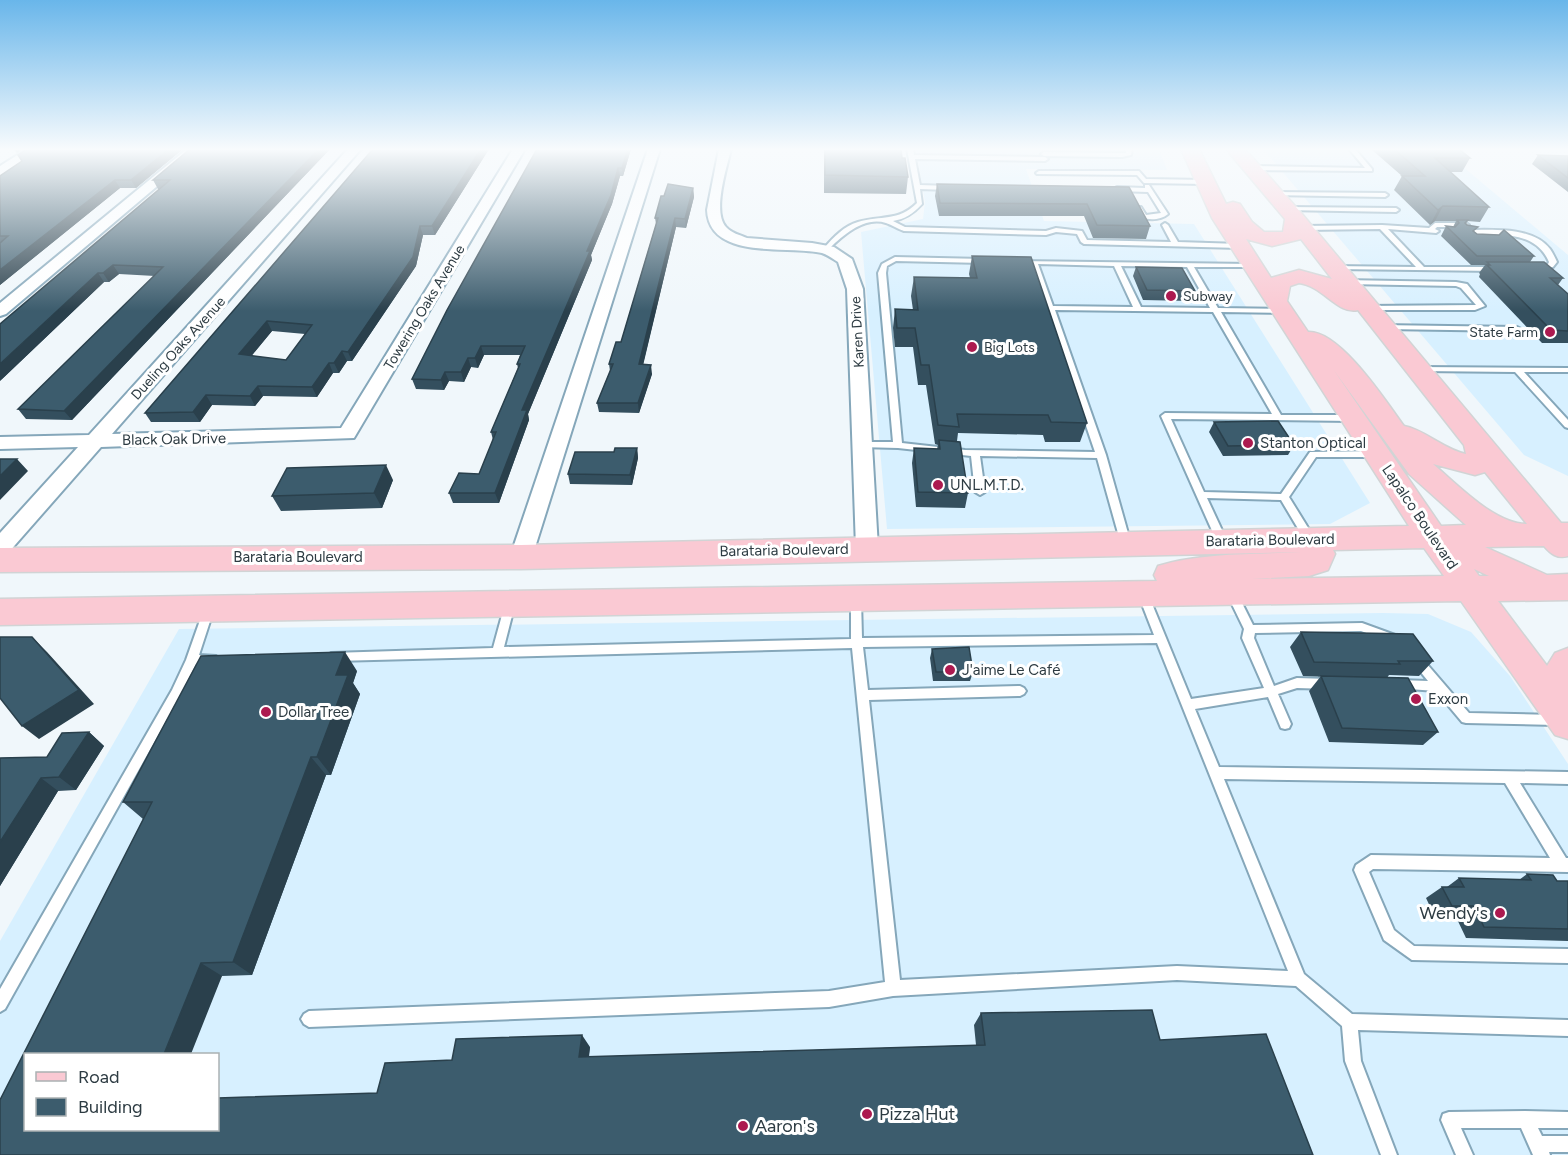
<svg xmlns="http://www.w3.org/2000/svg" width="1568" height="1155" font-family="Figtree,sans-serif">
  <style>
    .built { fill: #d7f0ff; fill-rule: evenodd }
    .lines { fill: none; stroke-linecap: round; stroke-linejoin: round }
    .lane-casing { stroke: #85a7ba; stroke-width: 4 }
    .street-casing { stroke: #85a7ba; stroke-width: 4 }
    .primary-casing { stroke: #d1d4d5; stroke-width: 3 }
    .lane { fill: #fff; fill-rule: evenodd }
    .street { fill: #fff; fill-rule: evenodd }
    .primary { fill: #fac9d3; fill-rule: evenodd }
    .wall { fill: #344f5e; fill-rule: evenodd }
    .shaded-wall { fill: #2a404c }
    .building { fill: #3c5c6d; stroke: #2a404c; stroke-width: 1.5; fill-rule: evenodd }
    .poi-dot { fill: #ac1a4f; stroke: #fff; stroke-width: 2 }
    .labels { text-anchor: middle; stroke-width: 6; stroke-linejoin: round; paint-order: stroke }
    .far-poi-label { font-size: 14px; fill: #2d3b42; stroke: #fff; text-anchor: start }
    .far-street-label { font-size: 14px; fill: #2d3b42; stroke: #fff }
    .street-label { font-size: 15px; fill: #2d3b42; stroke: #fff }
    .poi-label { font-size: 15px; fill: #2d3b42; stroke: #fff; text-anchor: start }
    .near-poi-label { font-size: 18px; fill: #2d3b42; stroke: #fff; text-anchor: start }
  </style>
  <rect width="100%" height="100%" fill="#f0f7fb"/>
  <path class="built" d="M916 149H1159L1167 170 1026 169 1044 221 1194 224 1370 503 1330 524 887 529 861 232 923 219 925 202Z
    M1263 149H1442L1568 255V476L1524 455Z
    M1383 613 1428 614 1471 632 1510 676 1568 764V1155H0V941L179 629ZM26 1054H218V1130H26Z"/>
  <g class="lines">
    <g class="lane-casing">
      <path id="lane" d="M907 149H913L914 155 1045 157 1048 159 1045 161 915 159 920 185 949 186 952 188 949 190 920 189 922 204C913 214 905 219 893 221L905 227 1046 231 1056 228 1082 231 1087 240 1171 242 1162 225 1165 223 1168 225 1178 242 1240 244 1243 246 1240 248 1084 244 1081 242 1077 234 1056 232 1046 235 904 231C898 229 892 225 886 223 864 216 842 236 828 250H824V248C834 237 844 226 858 222 881 215 898 222 917 203Z
        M1126 149H1132L1131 155 1122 157 1044 156 1041 154 1044 152 1122 153H1126Z
        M1349 149H1355L1372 169V171L1251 170 1248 168 1251 166 1365 168Z
        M1039 171H1139L1146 179 1206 180 1209 182 1206 184 1144 183 1137 175 1037 174 1036 173Z
        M1145 185H1149L1168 214C1161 220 1151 220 1142 218L1136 208 1137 207H1141L1146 215 1161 213 1148 192 1117 191 1114 189 1117 187 1145 188Z
        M1273 192 1385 193 1388 195 1385 197 1271 195 1270 194Z
        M1286 207 1396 208 1399 210 1396 212 1284 210 1283 209Z
        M1435 223H1466L1469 225 1466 227H1437L1435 229 1439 231 1436 233 1388 229 1424 267H1494L1498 269 1497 271 1334 269 1330 267 1332 266 1416 267 1380 229 1303 230 1300 228 1303 226 1382 225 1429 228Z
        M1465 230C1491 230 1532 226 1550 249 1553 253 1555 258 1557 262L1553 267 1534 271V267L1548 264 1549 262C1534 227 1494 237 1463 233L1462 232Z
        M895 257 983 259 986 261 983 263 896 261 887 266 886 273 902 443 965 450 1095 452 1031 264 1018 263V261L1252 264 1254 265V267H1194L1218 308 1282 309 1286 311 1282 313 1221 312 1281 415H1353L1357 418 1353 421 1171 419 1204 492 1281 494 1310 452 1377 451 1382 454 1377 457H1316L1289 497 1315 539 1310 543 1306 542 1281 500 1207 498 1227 541 1222 545 1218 544 1161 416 1165 413 1272 414 1213 312 1055 310 1106 455 1131 544 1130 547H1122L1121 544 1097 458 980 456 985 492 980 495 975 492 971 456 898 448 859 447 857 445 859 443 862 442H893L878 273 882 264ZM1038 264 1114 266 1133 307 1053 306ZM1121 266 1187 267 1210 308 1141 307Z
        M1343 280 1456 282 1467 284 1485 306 1475 310H1369L1365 308 1366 306 1476 305 1461 288 1456 286 1346 284H1343Z
        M1380 325 1517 327 1521 329 1517 331 1383 329 1379 327Z
        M1417 367 1568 368V372H1524L1568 420V428L1565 427 1515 372 1420 371 1416 369Z
        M1231 588 1235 589 1253 625 1362 623 1395 635 1397 638 1395 641 1391 642 1361 631 1255 633 1254 638 1274 686 1297 678 1329 679 1333 681 1335 684 1333 687 1329 689 1297 688 1278 694 1291 724 1289 728 1285 729 1281 728 1268 697 1195 709 1219 767 1568 772V784L1520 783 1566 858H1568V872L1373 869 1369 872 1394 930 1414 946 1568 949V963L1412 960 1384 940 1354 870 1356 865 1371 855 1550 858 1505 783 1224 779 1304 974 1352 1014 1568 1020V1036L1358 1030 1361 1061 1397 1155H1381L1345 1061 1342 1026 1296 986 1177 980 893 996 829 1007 309 1027 304 1024 301 1019 304 1014 309 1011 829 991 885 982 852 648 335 661 331 659 329 656 331 653 493 648 505 604 506 601H514L515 604 504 647 851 639V599L852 596H860L861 599 862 638 1154 635 1138 594 1139 591H1147L1148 594 1191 699 1264 688 1242 638 1244 629 1226 592 1227 589ZM1157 643 1288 971 1177 966 900 980 869 700 1020 696 1024 694 1026 691 1024 688 1020 686 868 690 863 647Z
        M209 605 213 606 214 609 199 655 216 656 218 659 216 662 196 664 180 696 5 1009 0 1012V989L172 690 186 660 204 609 205 606Z
        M1416 654 1420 656 1469 713 1556 715 1560 716 1562 720 1560 724 1556 725 1466 723 1462 722 1436 691 1395 688 1393 685 1395 682 1399 680 1428 681 1410 659 1412 656Z
        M1525 1111 1568 1112V1128H1538L1542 1136H1568V1152H1549L1550 1155H1533L1521 1128H1461L1473 1155H1456L1441 1120 1443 1114 1449 1112Z"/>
    </g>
    <g class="street-casing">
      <path id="street" d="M27 149H41L0 176V166Z
        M187 149H201L6 314 0 316V303Z
        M348 149H361L112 434 341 428 513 149H525L354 438 101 447 8 553 0 555V533L78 447 0 449V437L89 435Z
        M648 149H660L532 557 529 563 521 565 513 563 510 557Z
        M719 149H731C727 167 712 212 726 227 731 233 740 235 747 238L812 243 834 247 852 259 863 289 878 548 875 554 867 556 859 554 856 548 847 289 838 262C833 259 828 255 822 253 788 245 709 261 707 210Z"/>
    </g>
    <g class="primary-casing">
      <path id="primary" d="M1181 149H1199L1226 204 1233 202 1240 204 1252 222 1264 232H1283L1285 219 1226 149H1245L1302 214 1561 523H1568V556C1557 559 1551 554 1544 546L1485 547 1547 575 1568 574V600L1498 601 1547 666 1555 653 1568 648V739L1555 735 1461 601 0 625V599L1157 581 1154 575 1158 566C1204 552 1255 555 1302 552L521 569 0 572V548L521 545 1409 526 1212 218ZM1246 239 1272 246 1301 239 1332 279 1299 270 1271 278ZM1299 283C1323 286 1338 315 1358 310L1464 445 1466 454C1443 449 1425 430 1404 426 1387 403 1340 330 1308 332L1287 301 1290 286ZM1333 369 1409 474 1466 525 1441 526ZM1433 464 1475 475 1485 472 1527 524C1494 524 1457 484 1433 464ZM1424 548 1444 576 1252 579 1309 576 1328 570 1335 554 1333 550ZM1474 569 1489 576H1479Z"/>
    </g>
    <use href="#lane" class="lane"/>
    <use href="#street" class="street"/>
    <use href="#primary" class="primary"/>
  </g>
  <path class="wall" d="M183 149 136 188H120L0 285V176L22 161Z
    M190 149H330L72 420 26 419 18 409 155 276 119 274 109 282H104L0 381 160 189H158L153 180Z
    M373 149H489L435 235H423L416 266 352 361H347L339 373H333L317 397 263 396 255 406 212 405 200 422H151L145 413ZM272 331 305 334 286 360 251 356Z
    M537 149H631L623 176H620L612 204 591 255 592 260 528 414 529 420 499 503H453L449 493 479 474 493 440 491 432 518 368 517 364 520 355H484L478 368 471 367 464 382 449 381 444 390 416 389 412 379Z
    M824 149H901L902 158 908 177 906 194 824 193Z
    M1371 149H1459L1470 158 1462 172H1450L1489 207 1480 222 1467 221 1466 223 1477 234 1534 256 1530 262 1563 278 1558 285 1568 294V343H1542L1479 277 1480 274 1479 273 1485 265H1471L1441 236 1446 226 1453 227 1456 221H1435L1430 225 1394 190 1402 176Z
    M1538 155 1568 156V192L1532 164Z
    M937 184 1129 187 1150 226 1146 239 1093 238 1084 216H939L935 196Z
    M693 188 694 197 686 228 676 227 643 364 652 374 639 413 599 412 597 403 610 371 609 364 621 342 656 224 655 218 664 196Z
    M972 256 1087 423 1080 442H1045L1043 435 958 433 957 441 968 493 965 508 916 507 912 463 914 448 937 449 938 445 935 444 926 385H918L913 347H895L893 328 895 309 913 310 911 296 914 277 970 278 969 274Z
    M1136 267 1195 291 1191 301 1143 300 1133 276Z
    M1214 422 1294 445 1288 455 1223 456 1209 432Z
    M637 448 638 458 632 485 570 484 568 474 614 452Z
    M393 480 382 508 281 511 272 496Z
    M1301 632 1433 661 1419 676 1389 675 1387 678 1438 732 1423 745 1329 742 1309 691 1321 676 1332 677 1303 676 1290 647Z
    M932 649 973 672 970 681H933L930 658Z
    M357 671 353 683 360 694 331 775H326L252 975 222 976 26 1130 377 1093 452 1060 590 1047 589 1057 976 1045 974 1025 981 1013 1160 1040 0 1155 143 819 123 802Z
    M89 732 104 746 76 790 58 791 0 886V758L47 757Z
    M1527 874 1557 881H1568V941L1466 938 1456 917H1435L1426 898 1442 887H1447L1459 878 1519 880Z"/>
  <path class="shaded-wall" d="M14 149H23L17 153Z
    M169 149H183L136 188 131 180Z
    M319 149H330L72 420 64 411Z
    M481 149H489L435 235 432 226Z
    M628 149H631L623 176 622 168Z
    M618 168 620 176 612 204 591 255 592 260 528 414 529 420 499 503 495 493 522 410Z
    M115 180 120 188 0 285V270Z
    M693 188 694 197 686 228 685 219Z
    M1443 206 1435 221 1430 225 1438 210Z
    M675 218 676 227 641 374 639 364Z
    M420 226 423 235 416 266 352 361 348 352Z
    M113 265 119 274 109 282 103 273Z
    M98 273 104 282 0 381V364Z
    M267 321 272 331 245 364 239 354Z
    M481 346 484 355 478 368 475 358Z
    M342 351 347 361 339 373 334 363Z
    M468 358 471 367 464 382 461 372Z
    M329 363 333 373 317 397 312 387Z
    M651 365 652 374 639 413 638 403Z
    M445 372 449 381 444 390 441 380Z
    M258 386 263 396 255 406 250 396Z
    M206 395 212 405 200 422 193 412Z
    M637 448 638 458 632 485 630 475Z
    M17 459 28 471 0 500V476Z
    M386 465 393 480 382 508 374 493Z
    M32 637 47 652 94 704 39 739 22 726Z
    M345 652 357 671 353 683 360 694 331 775 317 757 336 675Z
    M89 732 104 746 76 790 59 777Z
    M311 757 326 775 252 975 233 962Z
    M41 778 58 791 0 886V842Z
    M201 963 222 976 191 1054H164Z
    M582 1035 590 1047 587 1068 579 1057Z"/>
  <path class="building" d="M27 149H169L131 180H115L0 270V243L8 236H0V176L22 161 18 155Z
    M190 149H319L64 411 18 409 163 267 113 265 103 273H98L0 364V324L170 180H153Z
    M373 149H481L432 226H420L413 257 348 352 342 351 334 363H329L312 387 258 386 250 396 206 395 193 412 145 413ZM267 321 312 325 286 360 239 354Z
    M537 149H628L622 168H618L611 195 587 251H590L522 410H527L495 493H449L459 473 479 474 496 432H491L520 364H517L525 346H481L475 358H468L461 372H445L441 380 412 379 447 310Z
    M825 149H901L902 158H905L908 177 825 175Z
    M1394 149H1459L1470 158H1435L1489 207 1443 206 1438 210 1402 176H1425Z
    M1538 155 1568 156V178Z
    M668 184 693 188 685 219 675 218 639 364 651 365 638 403H597L613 364H609L616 342H621L658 218H655L661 196H664Z
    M937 184 1129 187 1150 226 1097 225 1087 204 940 203Z
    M1457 220H1468L1465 223 1467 225 1478 227 1473 231 1477 234 1499 235 1504 230 1534 256H1477L1446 226 1455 227 1459 223Z
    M972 256 1031 257 1087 423 1051 422 1048 415 957 414 959 427 938 425 929 365H921L915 328H897L895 309 918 310 914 277 977 278Z
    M1487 262H1544L1563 278H1550L1568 294V331L1551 330 1487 265H1490Z
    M1136 267 1182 268 1195 291 1147 290Z
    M1278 421 1294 445 1228 446 1214 422Z
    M939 440 960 442 968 493 918 492 914 448 940 449Z
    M615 448H637L630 475 568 474 575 452H614Z
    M0 459H17L0 476Z
    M386 465 374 493 272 496 287 468Z
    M1301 632 1413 634 1433 661H1398L1400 664 1314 662Z
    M0 637H32L79 690 22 726 0 698Z
    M969 647 973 672H936L932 649Z
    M345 652 336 675H348L317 757H311L233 962 201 963 164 1054H26V1130H218V1098L377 1093 385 1063 452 1060 456 1039 582 1035 579 1057 985 1045 981 1013 1152 1010 1160 1040 1266 1034 1313 1155H0V1100L152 802H123L201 656Z
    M1321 676 1408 678 1438 732 1342 728Z
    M89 732 59 777 41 778 0 842V758L47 757 62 733Z
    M1527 874 1553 875 1557 881H1568V929L1484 927 1474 906H1452L1442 887H1464L1459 878 1531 880Z"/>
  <linearGradient id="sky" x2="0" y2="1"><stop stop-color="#69b6ea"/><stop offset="0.48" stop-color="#f8fbfd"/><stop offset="1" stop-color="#f8fbfd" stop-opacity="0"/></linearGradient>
  <rect width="1568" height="311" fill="url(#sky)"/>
  <g class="poi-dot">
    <circle cx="1171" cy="296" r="6"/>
    <circle cx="1550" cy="332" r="6"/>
    <circle cx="972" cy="347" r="6"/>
    <circle cx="1248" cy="443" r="6"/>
    <circle cx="938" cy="485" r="6"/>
    <circle cx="950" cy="670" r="6"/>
    <circle cx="1416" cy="699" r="6"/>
    <circle cx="266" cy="712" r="6"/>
    <circle cx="1500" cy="913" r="6"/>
    <circle cx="867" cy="1114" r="6"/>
    <circle cx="743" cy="1126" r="6"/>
  </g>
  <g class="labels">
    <g class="far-poi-label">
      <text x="1183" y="301">Subway</text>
      <text x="1538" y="337" text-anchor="end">State Farm</text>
      <text x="984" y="352">Big Lots</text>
    </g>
    <g class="far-street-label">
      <text transform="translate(424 307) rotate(-59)" y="5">Towering Oaks Avenue</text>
      <text transform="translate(857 332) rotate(-93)" y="5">Karen Drive</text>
      <text transform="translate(178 348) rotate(-48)" y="5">Dueling Oaks Avenue</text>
    </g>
    <g class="street-label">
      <text transform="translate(174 439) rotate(-1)" y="5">Black Oak Drive</text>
      <text transform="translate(1420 517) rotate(56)" y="5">Lapalco Boulevard</text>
      <text transform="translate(1270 540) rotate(-1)" y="5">Barataria Boulevard</text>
      <text transform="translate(784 550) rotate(-1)" y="5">Barataria Boulevard</text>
      <text x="298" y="562">Barataria Boulevard</text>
    </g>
    <g class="poi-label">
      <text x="1260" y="448">Stanton Optical</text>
      <text x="950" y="490">UNL.M.T.D.</text>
      <text x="962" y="675">J'aime Le Café</text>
      <text x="1428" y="704">Exxon</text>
      <text x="278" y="717">Dollar Tree</text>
    </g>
    <g class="near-poi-label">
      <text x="1488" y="919" text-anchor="end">Wendy's</text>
      <text x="879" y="1120">Pizza Hut</text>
      <text x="755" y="1132">Aaron's</text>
    </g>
  </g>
  <rect x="24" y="1053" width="195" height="78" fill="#ffffff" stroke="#abb1b3" stroke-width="1.5"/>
  <rect x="36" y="1072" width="30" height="9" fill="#fac9d3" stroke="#abb1b3" stroke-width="1.5"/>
  <text x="78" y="1083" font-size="18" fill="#2d3b42">Road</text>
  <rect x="36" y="1098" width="30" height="18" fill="#3c5c6d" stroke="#abb1b3" stroke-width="1.5"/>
  <text x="78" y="1113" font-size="18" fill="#2d3b42">Building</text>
</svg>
